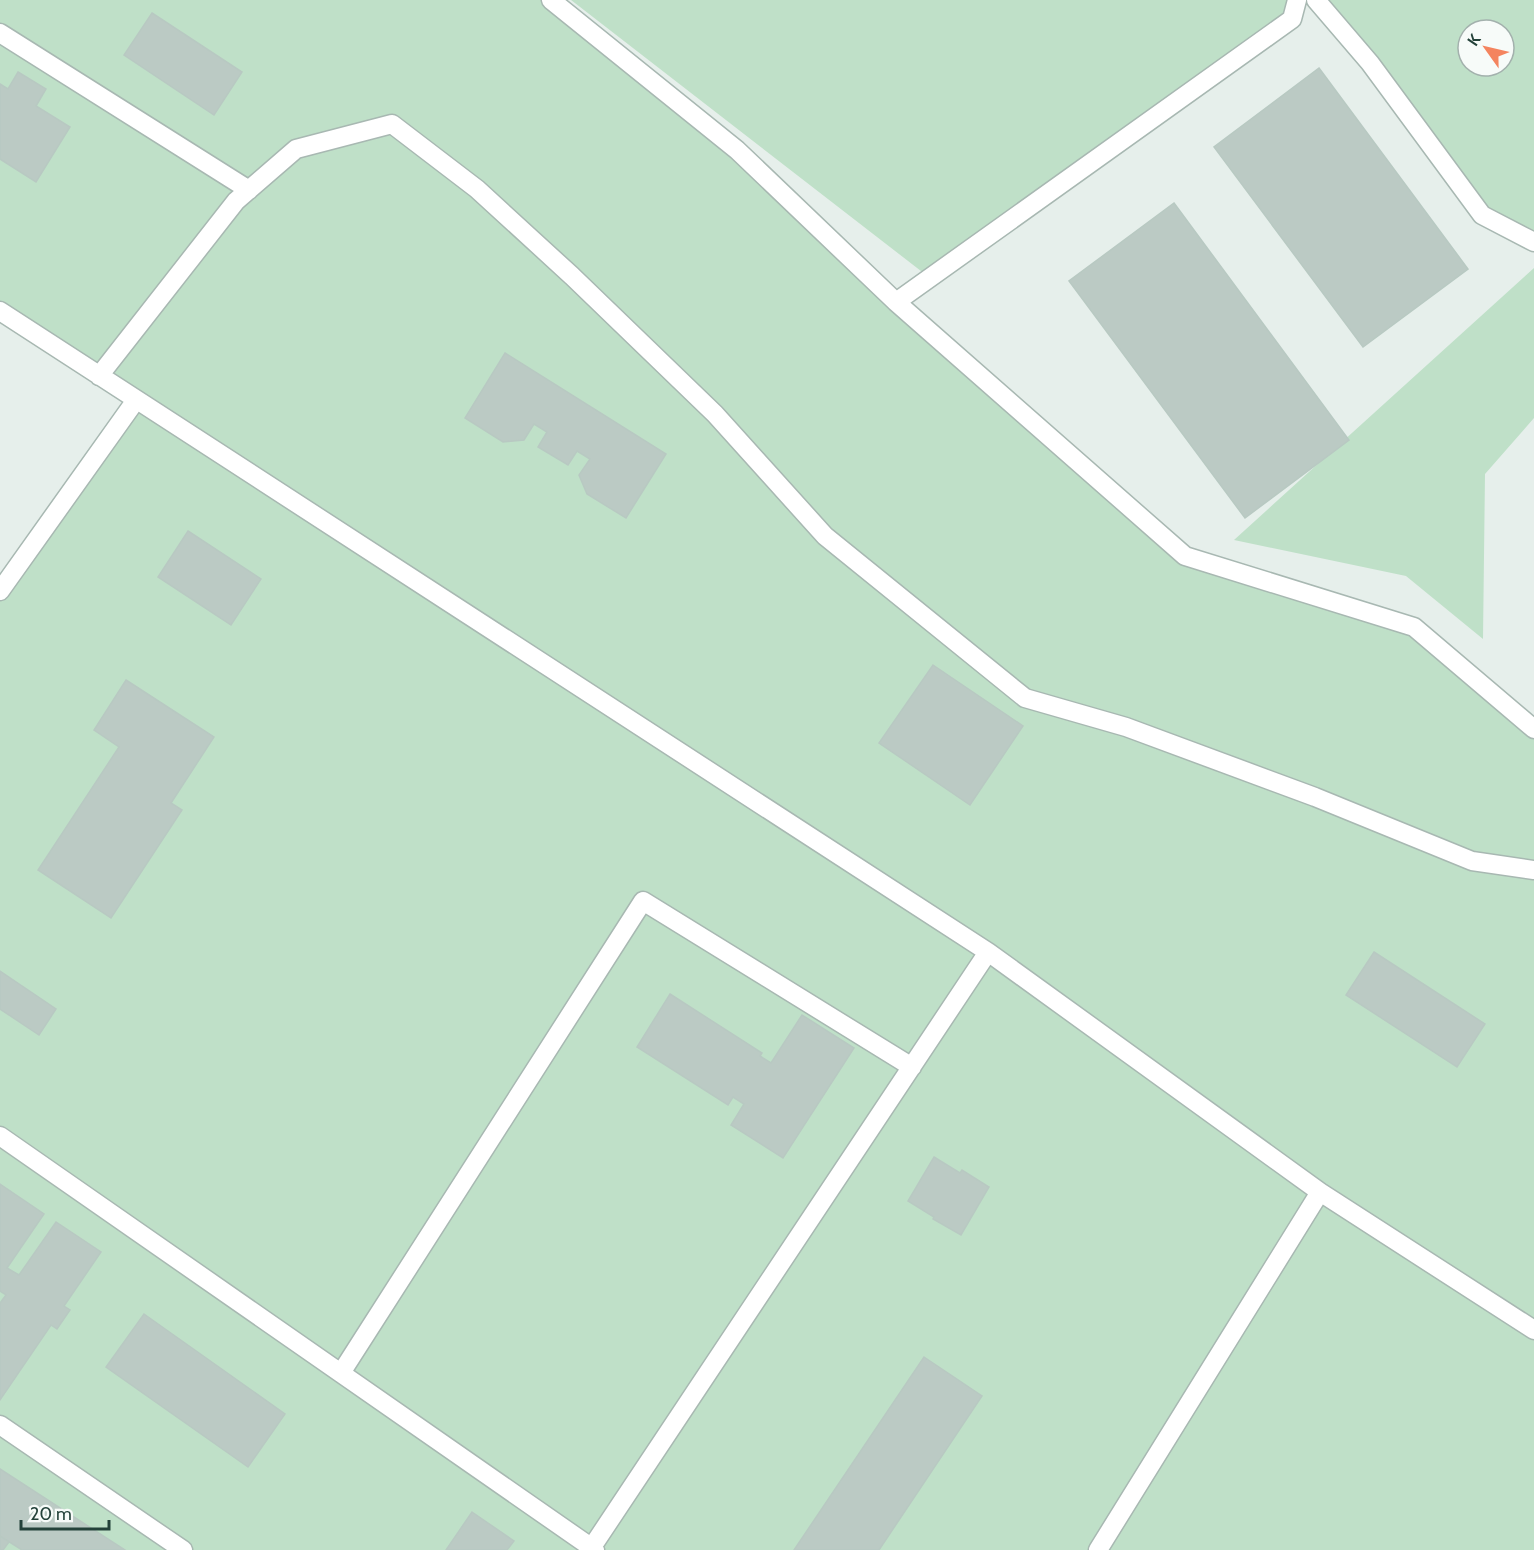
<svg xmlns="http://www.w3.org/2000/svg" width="1534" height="1550" font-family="Cabin,sans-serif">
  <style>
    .green { fill: #bfe0c8; fill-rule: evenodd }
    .building { fill: #bbcac4; stroke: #b8c9c2; stroke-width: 1.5 }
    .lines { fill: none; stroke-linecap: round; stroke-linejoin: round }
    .lane-casing { stroke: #a8b8b2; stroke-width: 21 }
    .lane { stroke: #fff; stroke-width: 18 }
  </style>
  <rect width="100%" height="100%" fill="#e6efeb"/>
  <path class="green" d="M0 0H551L737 150 1185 556 1414 627 1534 729V1550H0V591L135 400 0 311Z
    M571 0H1297L1292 19 930 278Z
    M1316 0H1534V242L1482 215ZM1468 30H1504V66H1468Z
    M1534 268V418L1485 474 1483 639 1406 576 1234 540Z"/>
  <path class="building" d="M152 13 242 72 214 115 124 55Z
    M1319 68 1468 269 1363 347 1214 147Z
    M18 72 46 89 36 106 70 127 36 182 0 159V84L8 89Z
    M1174 203 1349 440 1245 518 1069 281Z
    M505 353 666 454 626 518 587 494 579 475 590 459 577 451 568 465 538 447 547 432 534 424 524 440 503 442 465 418Z
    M188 531 261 579 231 625 158 577Z
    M933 665 1023 726 970 805 879 743Z
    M126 680 214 737 171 803 182 810 111 918 38 870 119 747 94 730Z
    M1374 952 1485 1024 1457 1067 1346 995Z
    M0 971 56 1009 39 1035 0 1009Z
    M670 994 762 1053 760 1056 771 1063 802 1015 854 1048 783 1158 731 1125 744 1104 733 1097 728 1105 637 1047Z
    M934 1157 960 1173 962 1170 989 1187 961 1235 933 1219 934 1217 908 1201Z
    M0 1184 44 1214 7 1268 19 1275 56 1222 101 1252 64 1306 70 1310 57 1329 51 1325 0 1400V1303L6 1295 0 1291Z
    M144 1314 285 1414 248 1467 106 1367Z
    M924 1357 982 1396 879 1550H794Z
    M0 1469 125 1550H22L0 1536Z
    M472 1512 514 1541 507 1550H446Z
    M0 1536 9 1542 3 1550H0Z"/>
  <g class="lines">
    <g class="lane-casing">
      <path id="lane" d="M551 0 737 150 896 302 1185 556 1414 627 1534 729
        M1316 0 1370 63 1482 215 1534 242
        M0 33 249 190
        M896 302 1292 19 1297 0
        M0 311 988 952 1320 1192 1534 1330
        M99 376 236 201 296 149 392 124 477 189 572 276 715 414 825 536 1025 698 1126 727 1315 797 1472 861 1534 870
        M0 591 136 400
        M0 1136 595 1550
        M341 1373 643 901 912 1067
        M0 1425 183 1550
        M590 1550 988 952
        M1098 1550 1320 1192"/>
    </g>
    <use href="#lane" class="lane"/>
  </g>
  <g transform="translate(1486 48) rotate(304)"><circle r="28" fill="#f7fbf9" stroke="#a3b1ad" stroke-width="1.5"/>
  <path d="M0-4.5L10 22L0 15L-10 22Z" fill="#f4845f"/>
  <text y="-9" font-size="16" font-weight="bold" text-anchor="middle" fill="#24423a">K</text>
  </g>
  <path d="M21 1520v9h88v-9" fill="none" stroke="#24423a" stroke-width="3"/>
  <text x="30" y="1520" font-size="18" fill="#24423a" stroke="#f7fbf9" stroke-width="4.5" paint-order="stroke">20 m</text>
</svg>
